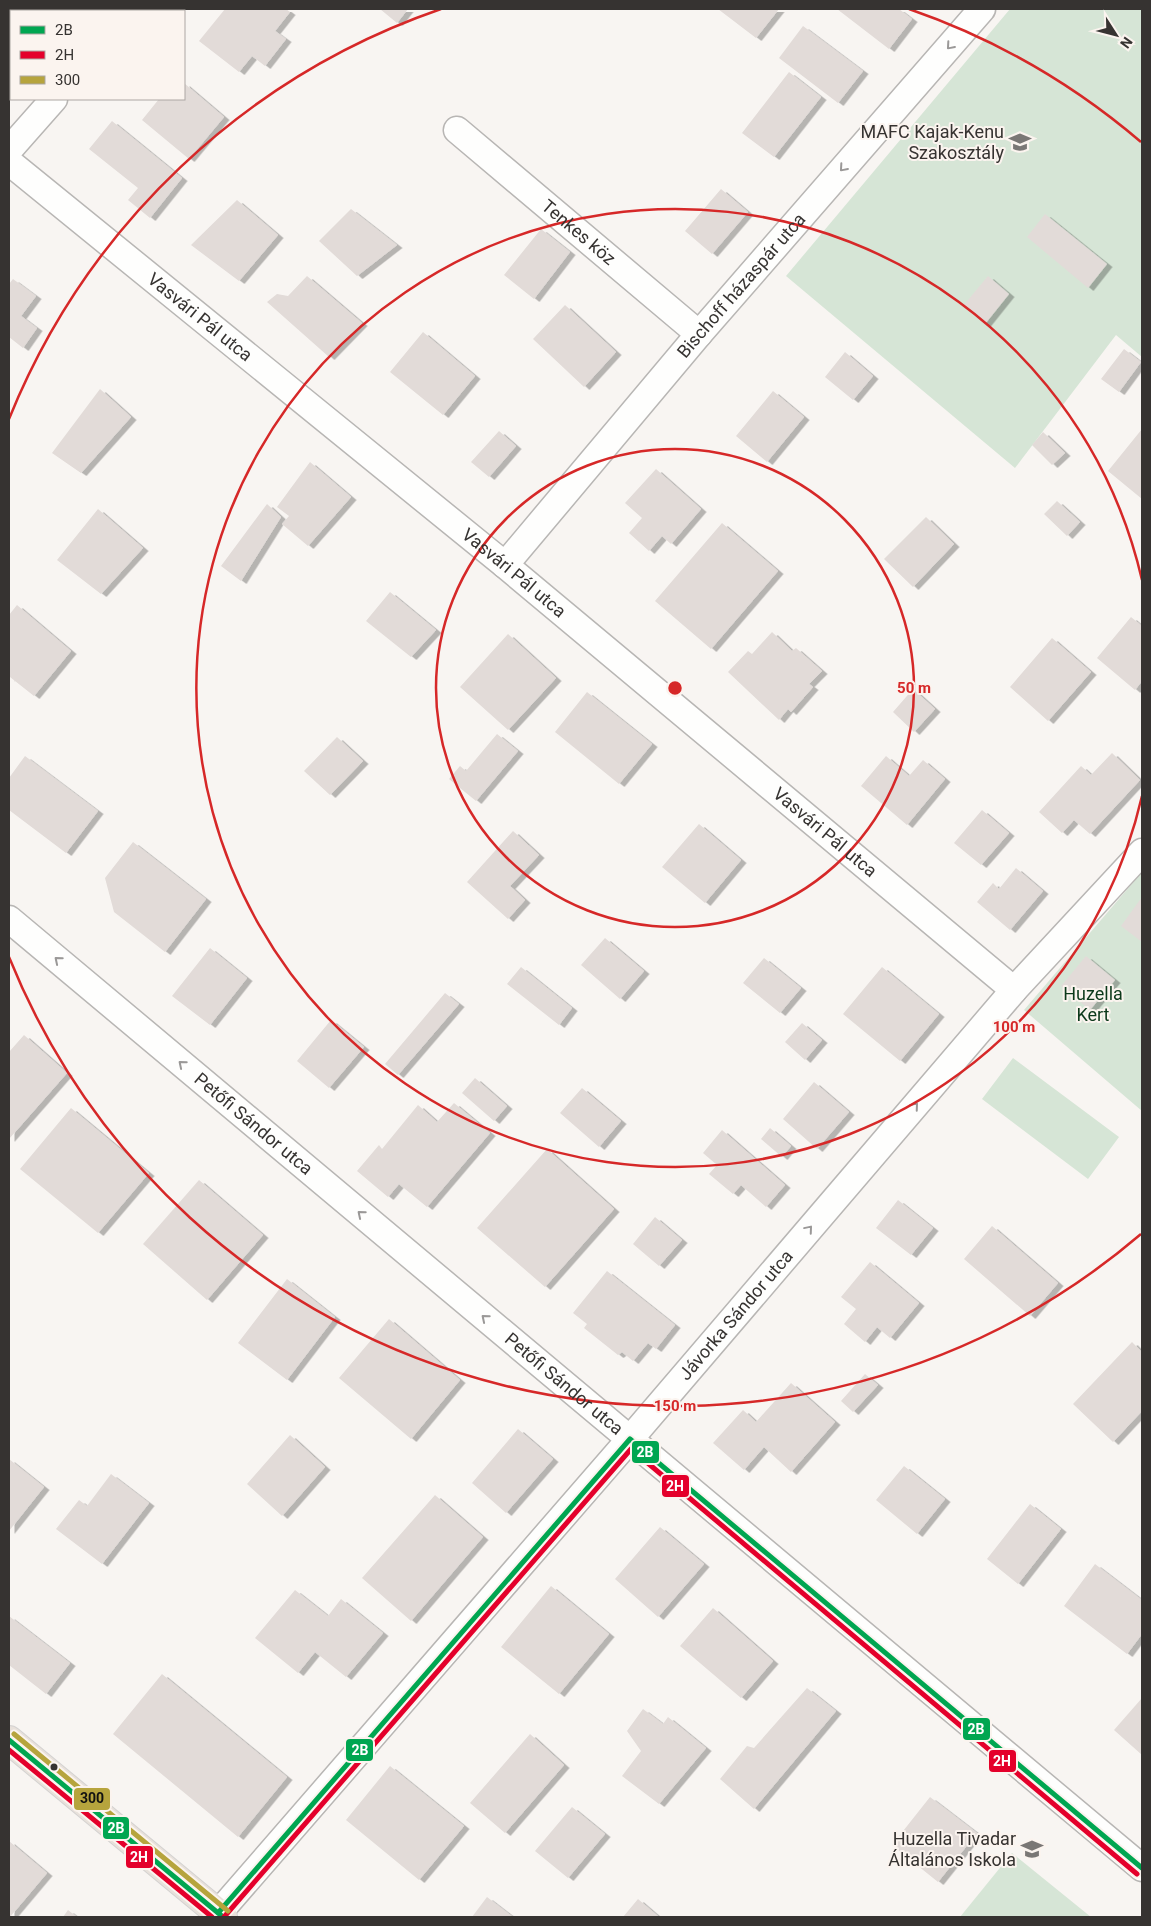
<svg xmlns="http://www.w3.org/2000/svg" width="1151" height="1926" font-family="Roboto,sans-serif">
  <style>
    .green { fill: #d6e5d6 }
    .building { fill: #e2dbd8; filter: url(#shadow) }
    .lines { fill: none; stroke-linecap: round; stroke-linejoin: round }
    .street-casing { stroke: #b8b6b4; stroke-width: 29 }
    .primary-casing { stroke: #d4d2d1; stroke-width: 30 }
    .street { stroke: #fefefd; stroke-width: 26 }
    .primary { stroke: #e8e1db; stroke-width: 28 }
    .bus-1-casing { stroke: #fbf4ef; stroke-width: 9 }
    .bus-2-casing { stroke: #fbf4ef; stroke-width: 9 }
    .bus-3-casing { stroke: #fbf4ef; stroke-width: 9 }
    .bus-1 { stroke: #00a651; stroke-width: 5 }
    .bus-2 { stroke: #e4002b; stroke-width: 5 }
    .bus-3 { stroke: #b6a43d; stroke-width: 5 }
    .oneway { stroke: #9a9897 }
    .ring { fill: none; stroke: #d62828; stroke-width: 2.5 }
    .bus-dot { fill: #363331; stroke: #fbf4ef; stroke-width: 2 }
    .labels { text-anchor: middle; stroke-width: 4; stroke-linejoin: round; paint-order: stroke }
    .poi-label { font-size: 18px; fill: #363331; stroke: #fbf4ef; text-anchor: end }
    .street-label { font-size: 18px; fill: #363331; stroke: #fbf4ef }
    .park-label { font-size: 18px; fill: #0c391b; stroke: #fbf4ef }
    .centre { fill: #d62828; stroke: #fbf4ef; stroke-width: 2.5 }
    .ring-label { font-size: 15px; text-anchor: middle; font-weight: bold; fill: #d62828; stroke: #fbf4ef; stroke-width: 4; stroke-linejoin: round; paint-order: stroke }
    .line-badge { stroke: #fbf4ef; stroke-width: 2 }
    .badge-label { font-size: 14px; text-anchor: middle; font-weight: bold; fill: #fff }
    .pale-badge-label { font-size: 14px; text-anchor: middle; font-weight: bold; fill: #111 }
  </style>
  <defs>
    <filter id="shadow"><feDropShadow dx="5.5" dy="3" stdDeviation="0" flood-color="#0004"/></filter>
  </defs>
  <rect width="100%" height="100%" fill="#f8f5f2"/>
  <path class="green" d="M1010 9H1142V357L1116 335 1015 468 786 276Z
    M1142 872V1111L1024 1010Z
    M1013 1058 1119 1137 1088 1179 982 1099Z
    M1012 1853 1091 1917H960Z"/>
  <path class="building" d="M9 9H57L55 11H11V32L9 30Z
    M225 9H286L290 12 275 31 286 39 265 66 252 56 239 72 199 41Z
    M380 9H408L397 23Z
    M718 9H779L756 38Z
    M837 9H899L912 19 889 49Z
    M803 26 863 71 838 103 779 58Z
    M789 72 821 97 774 157 742 133Z
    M184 83 224 117 189 159 142 120 159 99H184Z
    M112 121 182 178 150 218 128 200 138 188 89 149Z
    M721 189 748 212 712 254 685 231Z
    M237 200 278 235 239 281 191 245Z
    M351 209 397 245 357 276 319 241Z
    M1045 214 1107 264 1088 288 1027 237Z
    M541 229 570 252 534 299 504 275Z
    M307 276 362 323 329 357 267 302 277 294 288 296Z
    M988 276 1009 294 985 324 963 306Z
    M13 279 36 296 21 316 37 328 23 348 9 337V284Z
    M565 305 616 352 584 387 533 339Z
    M423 332 475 376 443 415 390 372Z
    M1124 349 1141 362 1119 392 1101 379Z
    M845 352 873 376 853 400 825 377Z
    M100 389 131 417 81 473 52 453Z
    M773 391 804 417 767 462 736 436Z
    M1142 429V499L1108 471Z
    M499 431 516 446 489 477 471 462Z
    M1043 432 1065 453 1052 465 1032 445Z
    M310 462 351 497 308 546 282 524 289 516 277 507Z
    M656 469 701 509 671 544 662 536 649 551 629 533 642 518 625 503Z
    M1057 501 1080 522 1067 536 1044 514Z
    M267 504 281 517 241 581 221 566Z
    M98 509 143 548 101 594 57 560Z
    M926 517 954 544 913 587 884 559Z
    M722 523 778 571 711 649 655 601Z
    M390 592 436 630 411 657 366 621Z
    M17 605 71 651 34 696 10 677 9 679V615Z
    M1131 617 1142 626V681L1135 690 1097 658Z
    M772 632 792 651 796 648 822 671 809 684 813 687 791 712 788 709 779 720 728 672 748 651 752 654Z
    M508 634 556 678 508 730 460 687Z
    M1052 638 1091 672 1048 721 1010 687Z
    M913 689 935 709 914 732 893 712Z
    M587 692 652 744 619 784 555 732Z
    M497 734 518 751 476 801 449 779 460 766 466 771Z
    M337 737 363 761 330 795 304 771Z
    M1112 753 1140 780 1090 834 1074 820 1062 833 1039 812 1081 766 1091 775Z
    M25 756 98 811 66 853 9 810V778Z
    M886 756 909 776 923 760 945 779 907 825 861 786Z
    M982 810 1009 833 981 865 954 843Z
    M699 824 741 860 705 903 662 867Z
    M513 831 539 855 510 886 525 900 508 919 467 882Z
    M133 842 206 899 165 952 114 912 105 878Z
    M1016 868 1043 891 1010 930 977 902 993 883 999 889Z
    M1142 897V942L1121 926Z
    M605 938 644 971 620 999 581 965Z
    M210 948 247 978 210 1025 172 996Z
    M1086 956 1115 980 1090 1010 1061 986Z
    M764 958 801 988 780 1013 743 983Z
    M521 967 572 1008 559 1025 507 984Z
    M882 967 939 1014 900 1061 843 1014Z
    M445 993 459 1004 398 1075 385 1064Z
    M331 1020 364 1047 329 1088 297 1061Z
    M802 1023 822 1040 805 1060 785 1042Z
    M24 1035 67 1073 9 1139V1052Z
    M475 1078 507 1106 494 1121 462 1093Z
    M814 1082 849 1112 817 1149 783 1119Z
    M582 1088 621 1121 599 1147 560 1113Z
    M454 1103 490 1133 427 1207 399 1184 388 1197 357 1171 379 1145 382 1149 418 1105 437 1122Z
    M71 1108 149 1173 98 1233 20 1169Z
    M770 1128 791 1146 782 1157 761 1139Z
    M722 1130 785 1185 766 1207 741 1185 733 1194 709 1174 717 1165 703 1153Z
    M547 1149 614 1209 545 1287 477 1228Z
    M199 1180 263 1235 207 1300 143 1244Z
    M898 1200 933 1228 911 1255 876 1228Z
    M655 1217 682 1240 659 1266 633 1244Z
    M992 1226 1058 1283 1030 1316 964 1259Z
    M870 1262 919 1303 890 1338 877 1327 865 1342 844 1324 856 1309 841 1297Z
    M607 1271 675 1325 656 1349 648 1343 633 1361 622 1352 618 1355 584 1328 587 1324 573 1313Z
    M287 1279 335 1317 287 1380 238 1343Z
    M389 1319 460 1380 411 1439 339 1378Z
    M1132 1342 1142 1352V1411L1113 1442 1073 1404Z
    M865 1374 878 1385 853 1412 841 1401Z
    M791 1383 835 1422 791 1472 764 1447 744 1470 713 1443 743 1410 756 1422Z
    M518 1429 553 1459 506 1513 472 1483Z
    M290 1435 325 1467 282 1516 247 1484Z
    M9 1459 44 1487 9 1531Z
    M904 1466 945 1499 917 1534 876 1500Z
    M111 1474 149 1503 102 1564 56 1529 79 1500 87 1506Z
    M435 1495 483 1537 411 1621 362 1578Z
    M1030 1504 1061 1529 1018 1584 987 1559Z
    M660 1527 704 1564 658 1617 615 1579Z
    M1095 1564 1142 1600V1634L1127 1654 1064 1606Z
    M551 1586 609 1634 559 1694 501 1647Z
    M295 1590 328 1616 341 1599 383 1633 346 1677 315 1652 298 1673 255 1638Z
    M713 1608 773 1661 741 1698 680 1646Z
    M9 1616 70 1663 46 1694 9 1665Z
    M162 1674 287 1777 238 1837 113 1734Z
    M807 1688 836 1711 754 1809 720 1779 747 1746 754 1748Z
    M1142 1698V1755L1114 1730Z
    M643 1709 663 1724 668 1717 706 1748 659 1804 622 1776 641 1751 627 1731Z
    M530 1734 564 1765 505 1833 470 1803Z
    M390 1766 464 1826 419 1880 346 1820Z
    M930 1797 977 1833 938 1882 892 1845Z
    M572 1807 605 1834 568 1878 535 1851Z
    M9 1841 47 1873 10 1917H9Z
    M487 1897 513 1917H472Z
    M638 1899 659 1917H623Z
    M68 1910 77 1917H63Z"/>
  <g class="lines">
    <g class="street-casing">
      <g id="street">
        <path d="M130 11 133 9"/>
        <path id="s1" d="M457 130 699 334"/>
        <path d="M9 150 54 99"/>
        <path id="s2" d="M9 162 505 565 1014 990"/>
        <path id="s3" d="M505 565 699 334 982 9"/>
        <path id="s4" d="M9 919 1142 1868"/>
        <path id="s5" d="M215 1917 630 1439 1014 990 1142 852"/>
      </g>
    </g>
    <g class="primary-casing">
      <path id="primary" d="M9 1740 223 1917"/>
    </g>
    <use href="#street" class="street"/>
    <use href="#primary" class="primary"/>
    <g class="bus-1-casing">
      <path id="bus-1" d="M9 1740 223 1917
        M218 1913 630 1439 1142 1868"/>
    </g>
    <g class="bus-2-casing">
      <path id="bus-2" d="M9 1750 212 1917
        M224 1917 631 1449 1137 1874"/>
    </g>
    <g class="bus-3-casing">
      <path id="bus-3" d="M14 1734 228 1911"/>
    </g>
    <use href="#bus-1" class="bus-1"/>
    <use href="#bus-2" class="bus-2"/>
    <use href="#bus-3" class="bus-3"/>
  </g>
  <defs><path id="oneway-chevron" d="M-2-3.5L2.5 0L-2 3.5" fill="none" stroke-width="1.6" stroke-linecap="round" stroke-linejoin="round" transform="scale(1.25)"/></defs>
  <g class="oneway">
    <use href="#oneway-chevron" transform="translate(950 46) rotate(131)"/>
    <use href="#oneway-chevron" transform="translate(843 168) rotate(131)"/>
    <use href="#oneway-chevron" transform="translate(58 960) rotate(-140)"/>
    <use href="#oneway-chevron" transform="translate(182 1064) rotate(-140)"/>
    <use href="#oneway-chevron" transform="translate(915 1106) rotate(-50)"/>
    <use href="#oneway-chevron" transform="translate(361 1214) rotate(-140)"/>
    <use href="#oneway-chevron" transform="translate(809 1229) rotate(-50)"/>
    <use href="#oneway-chevron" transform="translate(485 1318) rotate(-140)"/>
  </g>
  <g class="ring">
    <circle cx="675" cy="688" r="239"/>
    <path d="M1142 796A479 479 0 1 1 1142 580"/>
    <path d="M1141 1234A718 718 0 0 1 9 957M9 419A718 718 0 0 1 441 9M909 9A718 718 0 0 1 1141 142"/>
  </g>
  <defs>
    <g id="university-bare" transform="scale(1.725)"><path d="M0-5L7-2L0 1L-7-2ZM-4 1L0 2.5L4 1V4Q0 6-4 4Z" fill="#7a7775" stroke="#fbf4ef" stroke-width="2.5" paint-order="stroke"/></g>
    <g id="school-bare" transform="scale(1.725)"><path d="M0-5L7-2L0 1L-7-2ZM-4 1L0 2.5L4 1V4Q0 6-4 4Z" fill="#7a7775" stroke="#fbf4ef" stroke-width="2.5" paint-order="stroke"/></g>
  </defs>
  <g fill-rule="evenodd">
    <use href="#university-bare" x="1020" y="142"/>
    <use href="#school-bare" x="1032" y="1849"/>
  </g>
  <circle class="bus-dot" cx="54" cy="1767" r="4.5"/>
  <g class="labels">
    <g class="poi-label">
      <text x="1004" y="138">MAFC Kajak-Kenu<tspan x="1004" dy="21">Szakosztály</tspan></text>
      <text x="1016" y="1845">Huzella Tivadar<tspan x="1016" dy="21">Általános Iskola</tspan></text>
    </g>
    <g class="street-label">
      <text dy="6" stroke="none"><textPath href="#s1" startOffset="159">Tenkes köz</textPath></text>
      <text dy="6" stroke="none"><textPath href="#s3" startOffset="366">Bischoff házaspár utca</textPath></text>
      <text dy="6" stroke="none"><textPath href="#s2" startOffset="246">Vasvári Pál utca</textPath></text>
      <text dy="6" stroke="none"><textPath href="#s2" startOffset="651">Vasvári Pál utca</textPath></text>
      <text dy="6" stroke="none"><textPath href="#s2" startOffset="1056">Vasvári Pál utca</textPath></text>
      <text dy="6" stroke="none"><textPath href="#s4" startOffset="319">Petőfi Sándor utca</textPath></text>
      <text dy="6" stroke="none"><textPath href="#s5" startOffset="796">Jávorka Sándor utca</textPath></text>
      <text dy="6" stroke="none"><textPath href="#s4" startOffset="724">Petőfi Sándor utca</textPath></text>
    </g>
    <g class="park-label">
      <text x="1093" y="1000">Huzella<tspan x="1093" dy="21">Kert</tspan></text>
    </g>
  </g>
  <circle cx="675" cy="688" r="8" class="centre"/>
  <g class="ring-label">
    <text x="914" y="693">50 m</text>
    <text x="1014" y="1032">100 m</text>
    <text x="675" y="1411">150 m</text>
  </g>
  <g class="line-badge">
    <rect x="631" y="1440" width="29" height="24" rx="5" fill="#00a651"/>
    <rect x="661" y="1474" width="29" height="24" rx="5" fill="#e4002b"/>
    <rect x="962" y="1717" width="29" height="24" rx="5" fill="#00a651"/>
    <rect x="345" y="1738" width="29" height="24" rx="5" fill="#00a651"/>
    <rect x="988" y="1749" width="29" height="24" rx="5" fill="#e4002b"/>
    <rect x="73" y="1787" width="38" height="24" rx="5" fill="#b6a43d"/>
    <rect x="102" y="1816" width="28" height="24" rx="5" fill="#00a651"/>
    <rect x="125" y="1845" width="29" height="24" rx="5" fill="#e4002b"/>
  </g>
  <g class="badge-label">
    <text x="645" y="1457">2B</text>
    <text x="675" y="1491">2H</text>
    <text x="976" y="1734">2B</text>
    <text x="360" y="1755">2B</text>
    <text x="1002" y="1766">2H</text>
    <text x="116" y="1833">2B</text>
    <text x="139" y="1862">2H</text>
  </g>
  <g class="pale-badge-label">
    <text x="92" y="1803">300</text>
  </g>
  <rect width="1151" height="1926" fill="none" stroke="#363331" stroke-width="20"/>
  <rect x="10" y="10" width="175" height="90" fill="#fbf4ef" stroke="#aca7a3"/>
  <rect x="20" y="26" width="25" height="8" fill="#00a651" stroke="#aca7a3"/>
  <text x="55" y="35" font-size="15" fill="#363331">2B</text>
  <rect x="20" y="51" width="25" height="8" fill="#e4002b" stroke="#aca7a3"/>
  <text x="55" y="60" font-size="15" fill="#363331">2H</text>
  <rect x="20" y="76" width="25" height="8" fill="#b6a43d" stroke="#aca7a3"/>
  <text x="55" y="85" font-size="15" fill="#363331">300</text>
  <g transform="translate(1116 35) rotate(126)" stroke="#fbf4ef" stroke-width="4" paint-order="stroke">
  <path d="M0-4L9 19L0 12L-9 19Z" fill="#363331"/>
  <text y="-8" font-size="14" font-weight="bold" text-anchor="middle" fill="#363331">N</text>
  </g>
</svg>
